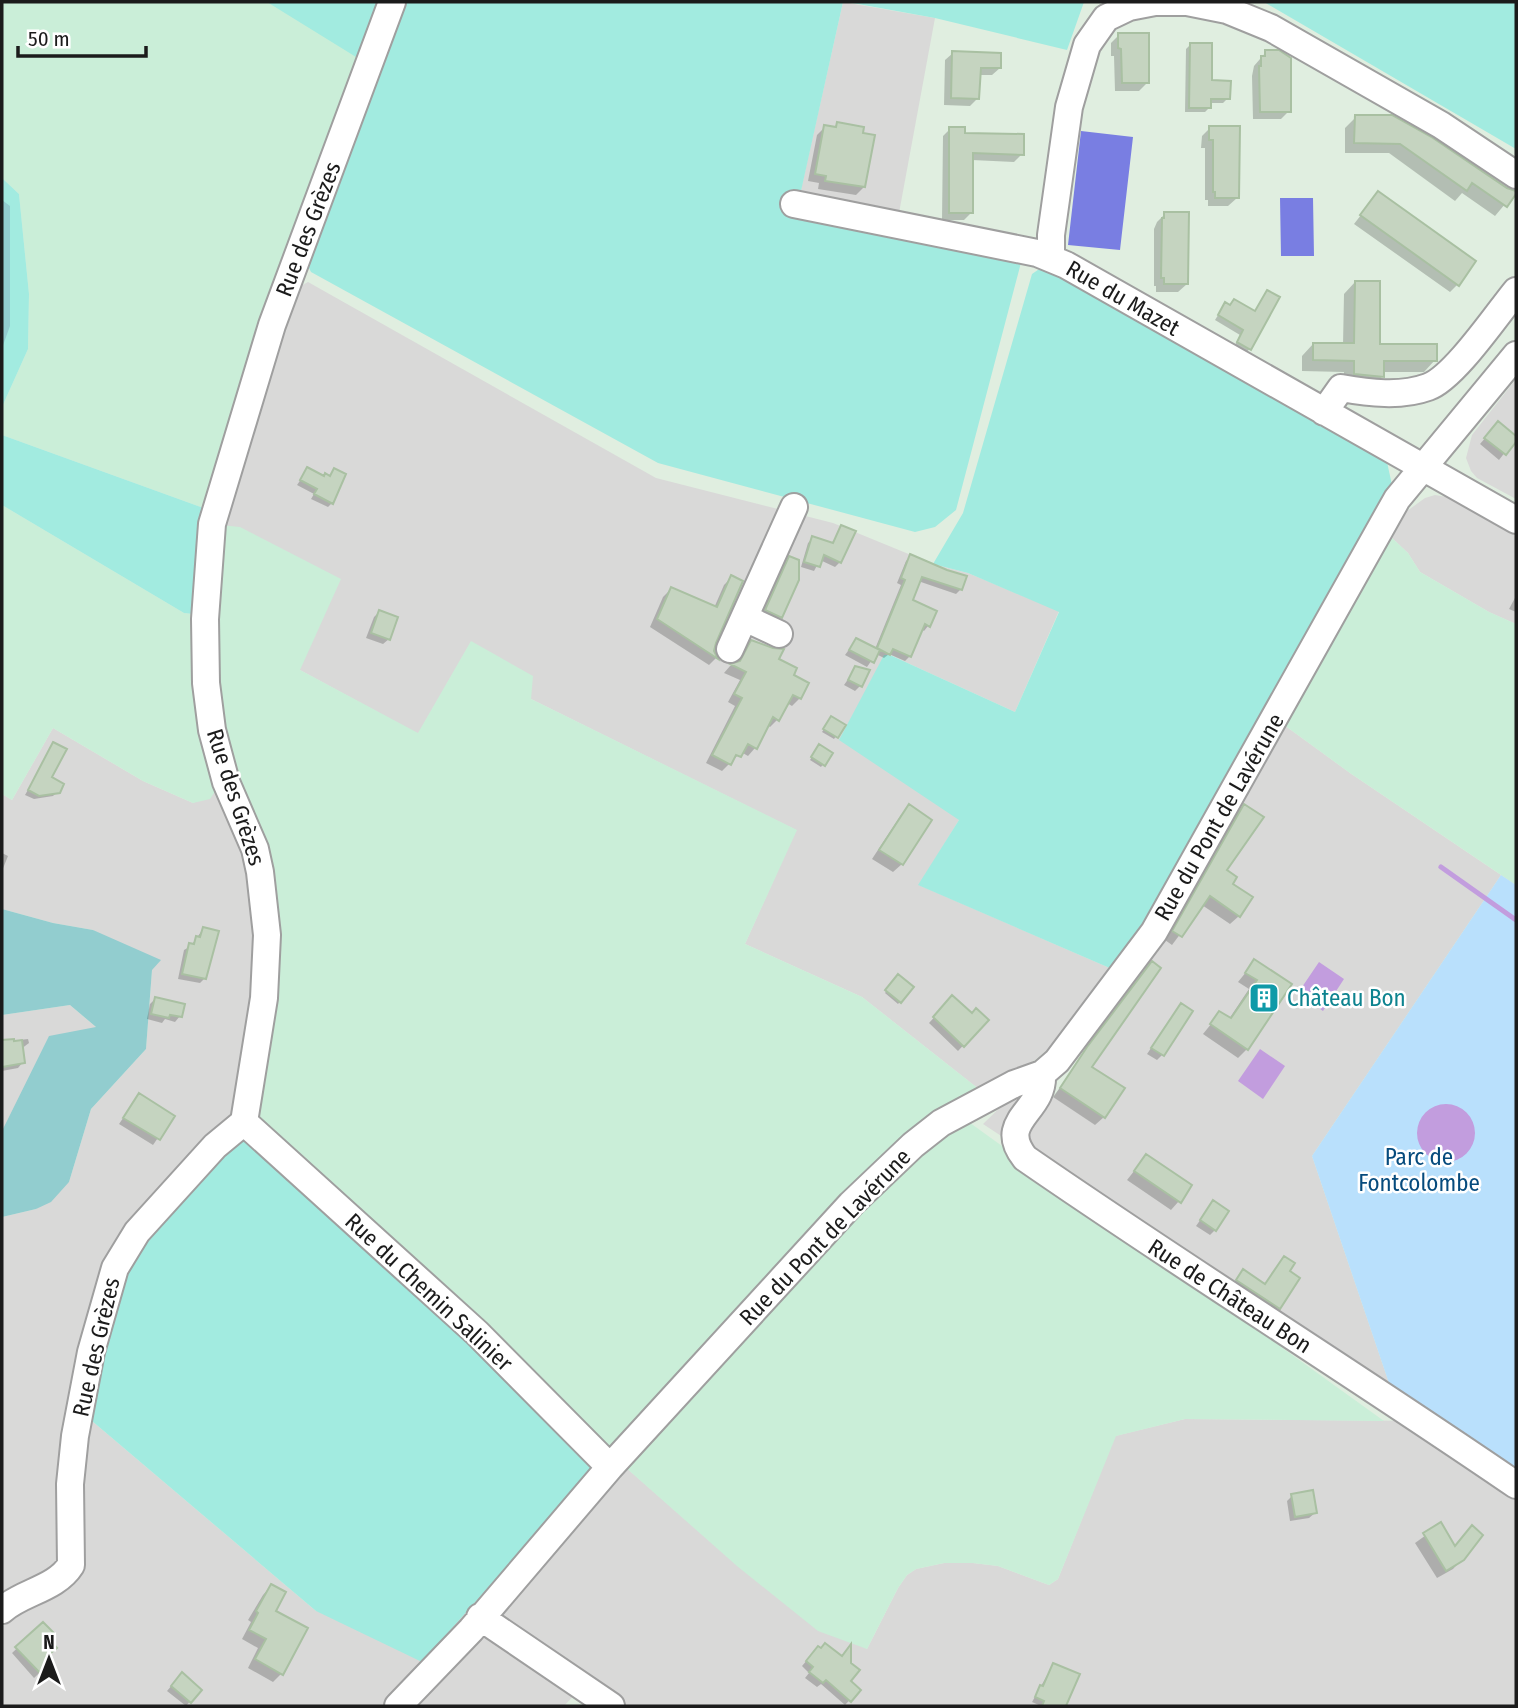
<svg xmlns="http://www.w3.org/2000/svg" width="1518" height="1708" font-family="'Fira Sans Condensed',sans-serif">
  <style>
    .residential { fill: #d9d9d8 }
    .farmland { fill: #caeed8 }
    .grass { fill: #a2ebe0 }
    .forest { fill: #92cdcf }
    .park { fill: #b9e0fc }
    .pitch { fill: #797ee2 }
    .water { fill: #c29dde }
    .shadow { fill: #0003 }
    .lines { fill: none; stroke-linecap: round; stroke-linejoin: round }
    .stream { stroke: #c29dde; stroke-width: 5 }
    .building { fill: #c5d4c0; stroke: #a9c0a2; stroke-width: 2 }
    .minor-casing { stroke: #9f9f9f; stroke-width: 30 }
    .minor { stroke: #fff; stroke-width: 26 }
    .labels { text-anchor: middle; stroke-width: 5; stroke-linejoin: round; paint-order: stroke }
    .street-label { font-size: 23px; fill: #1b1b1b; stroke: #fff }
    .culture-label { font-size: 23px; fill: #0d838f; stroke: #fff; text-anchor: start }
    .park-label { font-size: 23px; fill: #064b7d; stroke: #fff }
  </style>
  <rect width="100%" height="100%" fill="#e0eee0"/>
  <path class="residential" d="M843 2 935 18 899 213 800 194Z
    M308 282 656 478 833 523 933 564 968 573 1059 611 1015 712 890 655H884L959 820 919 885 1112 969 1072 1029 1035 1060 980 1090 862 997 745 944 796 830 531 699 471 642 418 734 300 670 220 525 292 291Z
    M1516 379V499L1477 478 1471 471 1466 458 1472 435Z
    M1435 495 1447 497 1516 536V624L1489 612 1420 572 1408 553 1392 538 1407 511 1425 498Z
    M1280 722 1350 773 1501 875 1312 1156 1392 1392 983 1124 1019 1089 1030 1088 1053 1098 1087 1047 1083 1044Z
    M53 728 143 781 193 803 216 790 252 857 261 963 238 1109 121 1248 66 1560 2 1599V1217L36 1209 69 1182 91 1109 146 1049 152 970 93 930 53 923 2 909V794L12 800Z
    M70 1005 97 1028 2 1131V1015Z
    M85 1415 316 1611 600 1461 622 1464 737 1565 867 1649 898 1588 907 1575 916 1569 944 1563H973L998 1566 1049 1585 1058 1579 1115 1436 1185 1419 1434 1421 1516 1476V1704L1512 1706H601L578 1691 564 1706H2V1627L32 1601 74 1576Z"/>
  <path class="farmland" d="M2 2H268L362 59 209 510 2 435V407L28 349 29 294 19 194 2 178Z
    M2 505 184 613 193 614 216 790 210 799 193 803 143 781 53 728 12 800 2 794Z
    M220 525 240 527 341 579 300 670 418 733 471 641 533 676 531 699 797 830 745 944 862 997 980 1090 966 1120 1384 1421 1185 1419 1116 1436 1058 1579 1049 1585 998 1566 973 1563H944L916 1569 907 1575 898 1588 867 1649 818 1631 737 1566 251 1136 270 980 213 704Z
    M1392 538 1408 553 1420 572 1489 612 1516 624V885L1350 773 1280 722 1384 539 1390 540Z"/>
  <path class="grass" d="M267 2H392L369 65Z
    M396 2H843L797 209 1023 255 956 510 935 527 915 532 658 463 311 272 304 258Z
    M847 2H1084L1067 50 935 18Z
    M1264 2H1516V149Z
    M2 178 19 194 29 294 28 349 2 407Z
    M1048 263 1387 462 1392 485 1194 847 1112 969 918 885 959 820 839 740 884 655H890L1015 712 1059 612 968 573 933 564 963 513 1032 274Z
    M2 435 209 510 193 614 184 613 2 505Z
    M251 1136 600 1461 422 1662 316 1611 85 1415 120 1270 228 1140Z"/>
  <path class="forest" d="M2 200 10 206V326L2 348Z
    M2 909 53 923 93 930 161 960 152 970 146 1049 91 1109 69 1182 51 1202 36 1209 2 1217V1131L49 1036 96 1027 70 1005 2 1015Z"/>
  <path class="park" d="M1501 875 1516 885V1476L1392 1392 1312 1156Z"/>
  <path class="pitch" d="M1081 131 1133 137 1120 250 1068 245Z
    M1280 198H1313L1314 256H1281Z"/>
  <path class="water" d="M1319 962 1344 979 1323 1011 1298 993Z
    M1260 1049 1285 1066 1263 1099 1238 1081Z
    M1417 1133a29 29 0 1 1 58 0a29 29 0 1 1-58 0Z"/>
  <path class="shadow" d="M1119 35 1147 83 1139 91H1115L1114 56H1111V43Z
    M1191 44 1210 82 1228 98 1223 103H1210V107L1205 112H1185L1186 49Z
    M1266 52 1289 111 1281 119H1253L1252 76 1254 66Z
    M953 53 1000 68 992 75H979L978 98 970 106 944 105 945 60Z
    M1356 117 1507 190 1516 191 1495 216 1462 193 1455 201 1389 153H1345V128Z
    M838 124 864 187 856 195 818 189 819 183 808 181 817 135 825 127 833 129Z
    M1210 128 1237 198 1228 206H1208V200H1205V148H1201L1202 136Z
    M950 129 1022 154 1014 162 972 160V212L964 220H942L943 136Z
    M1378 193 1457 285 1450 292 1354 224Z
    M1165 214 1187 284 1178 292H1156V286H1154V229L1157 222Z
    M1355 282 1378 345 1435 360 1424 372H1382V377L1370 388 1343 385 1344 372 1302 371V356L1313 344 1343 345 1344 294Z
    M1267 292 1250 349 1245 353 1234 347 1240 335 1215 320 1225 304 1254 313Z
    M1498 423 1516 438 1499 460 1480 444Z
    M308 469 323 477H329L335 470 332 503 328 507 311 499 314 494 297 485Z
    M842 527 840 562 835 567 820 560 814 571 801 567 808 543 813 538 832 544Z
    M911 556 961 589 956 594 918 581 911 601 928 626 924 631 921 629 910 656 905 661 889 654 884 658 876 654 867 667 845 655 856 640 875 649 901 585 897 583 906 561Z
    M789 558 780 617 775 622 761 615 784 563Z
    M732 577 714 642 713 651 716 658 709 665 650 627 663 597 671 589 714 608 724 585Z
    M1516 596V612L1509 609Z
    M379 612 389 639 383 644 366 638 374 617Z
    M752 642 776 660 791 676 800 698 792 706 787 703 777 720 770 727 767 725 755 748 748 756 741 752 722 771 706 763 735 706 728 702 740 680 724 673 730 666 736 664 744 650Z
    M856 668 860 686 855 691 844 685Z
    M830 720 844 725 834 739 822 732Z
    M54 744 49 778 58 791 53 796 34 799 25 795Z
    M817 749 831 754 821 767 810 760Z
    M1244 806 1225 871 1239 916 1230 924 1202 905 1172 945 1165 940 1236 814Z
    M909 807 902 864 893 872 872 859 901 815Z
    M2 853 8 856 2 871Z
    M203 929 205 978 200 983 178 979 184 950 191 946Z
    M1255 961 1290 985 1247 1049 1238 1058 1203 1034 1220 1013 1229 1019 1249 989 1238 982Z
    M1152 963 1090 1067 1104 1117 1095 1125 1053 1097Z
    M898 977 912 988 898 1004 885 993Z
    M952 998 971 1015 987 1020 958 1051 929 1023Z
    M155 999 180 1016 175 1022 165 1019 162 1023 147 1019 150 1004Z
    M1176 1011 1162 1055 1157 1060 1147 1054Z
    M28 1039 29 1043 21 1049 23 1062 18 1068 2 1071V1042Z
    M139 1095 173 1116 153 1145 119 1124Z
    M1146 1156 1179 1201 1171 1210 1127 1180Z
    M1213 1202 1215 1230 1210 1235 1196 1226Z
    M1284 1258 1288 1272 1298 1279 1274 1313 1232 1286 1239 1276 1264 1285Z
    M1292 1496 1315 1513 1309 1518 1290 1521 1287 1501Z
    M1440 1525 1462 1559 1453 1569 1437 1578 1415 1543Z
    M271 1586 281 1674 273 1682 248 1668 258 1648 242 1639 251 1622 248 1620 263 1595Z
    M43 1624 47 1640 44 1658 49 1664 34 1678 12 1653Z
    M813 1653 859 1690 845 1705 821 1684 817 1687 805 1678 809 1673 802 1666Z
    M1053 1665 1078 1675 1064 1706H1041L1032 1702Z
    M177 1679 200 1690 186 1706 167 1691Z"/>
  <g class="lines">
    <path class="stream" d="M1441 867 1516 920"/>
  </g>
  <path class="building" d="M1118 33H1149V83H1122L1121 49 1118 48Z
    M1190 43H1212V80L1231 81 1230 99H1211V108H1189Z
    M1265 50H1279L1291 58V112H1260L1259 66H1261V56H1265Z
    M952 51 1001 53V68H981L979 99 951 98Z
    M1355 115H1392L1433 138 1507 188 1516 191V194L1507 207 1472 183 1467 191 1400 144 1354 143Z
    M837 122 864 127 863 133 875 135 865 187 825 181 826 176 815 174 824 125 836 127Z
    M1209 126H1240L1239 198H1215V192H1213V140H1209Z
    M949 127H965V133L1024 134V155L973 153V213H949Z
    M1378 191 1476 261 1459 286 1360 215Z
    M1164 212H1189L1188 284H1164V278H1161L1162 218H1164Z
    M1355 281H1380V344H1437V361H1384V377L1354 374V361L1313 360V343H1354Z
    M1267 290 1280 297 1251 350 1237 342 1243 330 1218 315 1225 302 1230 305 1234 299 1255 311Z
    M1498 421 1516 436V442L1506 455 1484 438Z
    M307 467 324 476 325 473 330 476 334 468 346 474 333 504 314 494 317 489 300 480Z
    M841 525 856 531 841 563 824 555 820 567 804 562 812 536 833 543Z
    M910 554 947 570 967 576 962 590 922 577 913 600 937 611 930 627 925 624 911 657 893 649 890 655 877 648 905 580 901 578Z
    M789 556 799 560V580L782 618 765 610Z
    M731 575 743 581 716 643 714 651 718 659 657 619 671 587 717 607Z
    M379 610 398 617 390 640 371 633Z
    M856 638 880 650 874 663 849 650Z
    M751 640 773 648 784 649 779 659 797 668 794 675 809 683 801 699 793 695 779 721 773 717 757 749 748 744 741 757 736 755 731 765 712 755 742 698 734 694 746 672 730 664 740 661Z
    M855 666 870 670 862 687 848 680Z
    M831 716 846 725 838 738 823 729Z
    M53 742 67 749 52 777 64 784 60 793 39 796 28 790Z
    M819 744 833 753 825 766 811 757Z
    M909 804 932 820 903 865 879 850Z
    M1244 804 1264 817 1227 870 1237 877 1233 884 1253 897 1240 917 1210 896 1182 937 1172 931Z
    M203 927 219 931 206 979 182 974 189 943 194 944 196 936 200 937Z
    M1254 959 1292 984 1248 1050 1210 1024 1219 1011 1231 1018 1257 980 1245 973Z
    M1152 961 1161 968 1092 1067 1125 1088 1105 1118 1060 1088 1087 1047Z
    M898 974 914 987 901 1003 885 990Z
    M952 995 972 1013 976 1008 989 1020 964 1047 933 1017Z
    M155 997 185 1004 182 1017 170 1015 169 1018 151 1014Z
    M1181 1003 1193 1011 1164 1056 1151 1048Z
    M14 1039V1041L22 1040 25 1063 2 1067V1040Z
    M139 1093 175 1116 160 1140 123 1118Z
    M1146 1154 1192 1185 1181 1203 1134 1171Z
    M1213 1200 1229 1211 1216 1231 1200 1220Z
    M1284 1256 1295 1263 1290 1271 1300 1278 1280 1309 1236 1280 1243 1269 1265 1284Z
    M1313 1490 1317 1513 1295 1517 1291 1494Z
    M1441 1522 1455 1546 1472 1525 1483 1535 1464 1560 1446 1571 1423 1533Z
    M271 1584 286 1592 276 1611 308 1628 283 1675 255 1659 266 1639 249 1630 258 1613 256 1611Z
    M43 1622 55 1634 50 1640 57 1648 46 1657 52 1664 41 1674 15 1647Z
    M825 1643 842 1656 851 1644V1663L860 1670 851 1681 861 1690 851 1702 826 1680 823 1683 809 1672 813 1667 806 1661 818 1646 821 1648Z
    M1053 1663 1080 1674 1066 1706H1042L1044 1701 1035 1697 1040 1685 1043 1686Z
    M182 1672 202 1690 191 1703 171 1686Z"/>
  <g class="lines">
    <g class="minor-casing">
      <path id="minor" d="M794 204 1037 253 1066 265 1516 520
        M1051 258V235L1069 107 1087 45 1106 18 1129 7 1155 2H1187L1227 10 1271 28 1441 125 1516 175
        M1324 412 1341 388C1369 393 1401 397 1428 387 1454 378 1497 314 1516 291
        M745 618 779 634
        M730 649 794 507
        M1042 1074C1045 1112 995 1120 1025 1158 1187 1270 1354 1374 1516 1485
        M244 1122 477 1333 610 1467
        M2 1610C22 1592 56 1589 71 1565L70 1484 75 1436 91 1352 115 1268 137 1232 215 1146 244 1122 264 998 267 935 260 872 255 849 226 782 212 730 206 683 205 619 212 524 272 325 392 2
        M480 1617 611 1706
        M398 1706 471 1630 610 1467 851 1204 913 1145 941 1123 1014 1084 1042 1074 1057 1061 1154 932 1397 499 1516 355"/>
    </g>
    <use href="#minor" class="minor"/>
  </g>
  <defs>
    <g id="building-square" transform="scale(1.575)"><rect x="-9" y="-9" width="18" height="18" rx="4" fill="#0f9aa8" stroke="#fff"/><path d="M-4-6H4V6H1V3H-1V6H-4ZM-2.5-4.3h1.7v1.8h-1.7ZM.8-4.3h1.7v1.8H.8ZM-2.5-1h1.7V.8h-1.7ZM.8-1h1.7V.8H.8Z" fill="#fff"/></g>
  </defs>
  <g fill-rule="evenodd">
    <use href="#building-square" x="1264" y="998"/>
  </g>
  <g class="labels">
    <g class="street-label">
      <text transform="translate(308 229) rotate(-69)" y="8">Rue des Grèzes</text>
      <text transform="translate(1123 298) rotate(30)" y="8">Rue du Mazet</text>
      <text transform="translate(236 797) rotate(72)" y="8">Rue des Grèzes</text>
      <text transform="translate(1219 817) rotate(-60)" y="8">Rue du Pont de Lavérune</text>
      <text transform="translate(825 1237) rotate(-46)" y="8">Rue du Pont de Lavérune</text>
      <text transform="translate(429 1292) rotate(43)" y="8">Rue du Chemin Salinier</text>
      <text transform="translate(1230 1296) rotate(33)" y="8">Rue de Château Bon</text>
      <text transform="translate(96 1347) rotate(-77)" y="8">Rue des Grèzes</text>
    </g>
    <g class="culture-label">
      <text x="1287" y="1006">Château Bon</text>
    </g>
    <g class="park-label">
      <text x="1419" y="1165">Parc de<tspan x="1419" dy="26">Fontcolombe</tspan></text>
    </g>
  </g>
  <rect width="1518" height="1708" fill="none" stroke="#1b1b1b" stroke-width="7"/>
  <g transform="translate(49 1659)" stroke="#ffffff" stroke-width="5" paint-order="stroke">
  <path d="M0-5L12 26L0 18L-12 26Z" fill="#1b1b1b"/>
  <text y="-10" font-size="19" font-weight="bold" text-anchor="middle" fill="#1b1b1b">N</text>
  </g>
  <path d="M18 46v10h128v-10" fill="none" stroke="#1b1b1b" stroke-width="3.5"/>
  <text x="28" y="46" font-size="21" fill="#1b1b1b" stroke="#ffffff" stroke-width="5" paint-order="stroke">50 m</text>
</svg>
